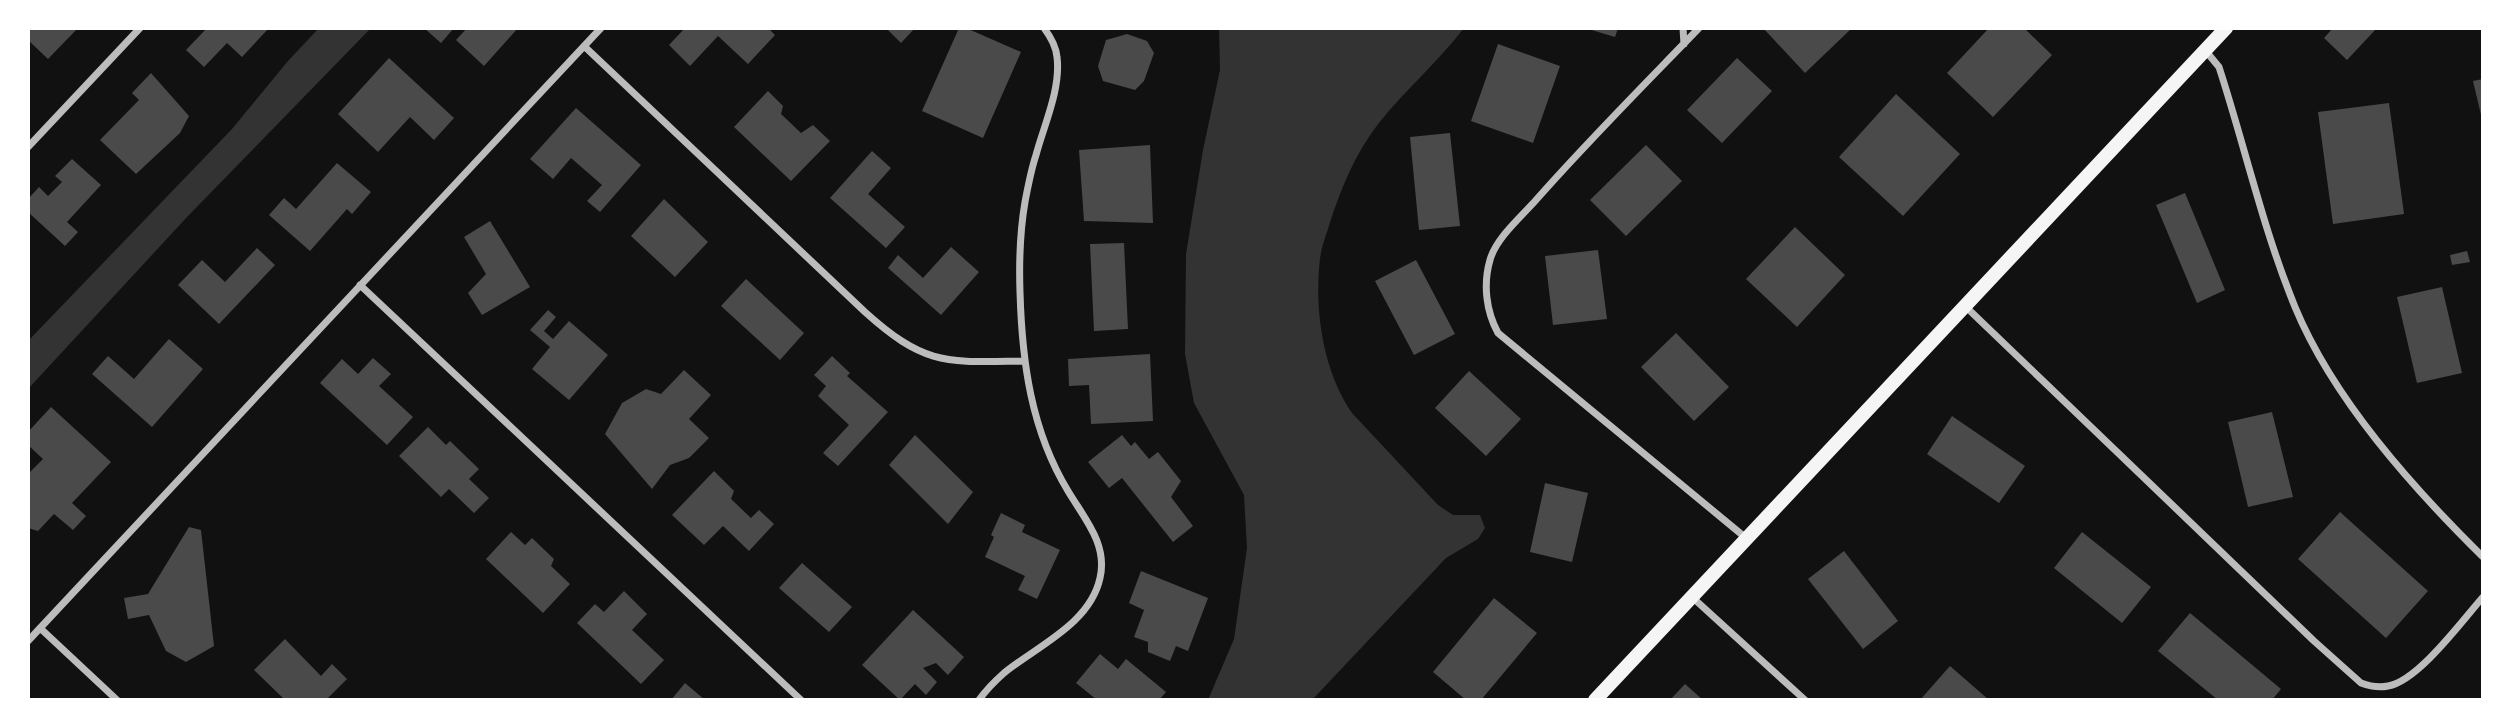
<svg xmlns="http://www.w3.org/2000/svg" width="2511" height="728" font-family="Cabin,sans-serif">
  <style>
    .water { fill: #333 }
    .building { fill: #4a4a4a }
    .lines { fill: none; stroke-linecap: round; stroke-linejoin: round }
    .minor { stroke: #bcbcbc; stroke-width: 7 }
    .secondary { stroke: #f5f5f5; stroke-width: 14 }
  </style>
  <rect width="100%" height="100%" fill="#111"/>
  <path class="water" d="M319 28H371L188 216 28 389V341L232 129 288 61Z
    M1219 28H1464C1438 62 1405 90 1379 123 1354 155 1340 191 1328 229 1325 238 1321 249 1320 259 1314 310 1323 371 1352 413L1438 505 1453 515H1480L1485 528 1478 539 1446 558 1312 700H1208L1234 639 1247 548 1244 495 1194 403 1185 354 1186 254 1203 150 1220 70Z"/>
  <path class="building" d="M28 28H78L48 59 28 40Z
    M207 28H269L242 57 227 43 204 67 186 50Z
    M424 28H454L441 43Z
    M467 28H518L484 66 456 40Z
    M685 28H768L775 35 748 64 718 36 690 66 669 45Z
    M886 28H915L901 43Z
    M959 28H966L1021 52 983 138 922 111Z
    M1585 28H1618L1615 37Z
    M1763 28H1852L1805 73Z
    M1989 28H2024L2052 55 1993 117 1947 73Z
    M2333 28H2377L2347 60 2324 38Z
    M1127 34 1147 41 1154 53 1144 81 1135 90 1103 81 1098 66 1106 40Z
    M1498 44 1560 66 1533 143 1471 121Z
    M389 58 454 118 434 140 410 117 378 152 338 114Z
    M1737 58 1772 91 1722 143 1687 110Z
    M151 73 189 116 180 133 136 174 100 140 139 100 132 93Z
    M2483 79V119H2482L2473 81Z
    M768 91 783 106 781 114 801 133 813 125 830 141 791 181 734 127Z
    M1896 94 1960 154 1903 216 1839 157Z
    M2389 103 2404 214 2333 224 2318 112Z
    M576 108 641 165 600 212 587 201 602 185 571 158 553 179 530 159Z
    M1450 133 1460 226 1419 230 1410 137Z
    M1150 145 1153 223 1084 221 1079 150Z
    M1646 145 1682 181 1626 236 1590 200Z
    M872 151 891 168 868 194 905 227 886 248 830 198Z
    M72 159 101 185 67 222 78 232 65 246 28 212V199L39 187 48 196 62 182 55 176Z
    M337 163 371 192 352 214 347 209 310 251 269 215 284 198 296 209Z
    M2185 193 2225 290 2197 303 2156 205Z
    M664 199 708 242 675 277 631 236Z
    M490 221 530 287 482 315 468 293 486 274 464 237Z
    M1795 227 1845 275 1797 327 1746 279Z
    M1124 243 1128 329 1094 331 1090 244Z
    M951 247 979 272 941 315 888 268 898 255 923 278Z
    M257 248 275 265 219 324 178 285 202 260 225 282Z
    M1598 250 1607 319 1553 325 1545 256Z
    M2467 251 2470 262 2452 265 2450 255Z
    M1416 260 1455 334 1414 355 1375 281Z
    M746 279 804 333 780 360 721 306Z
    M2442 287 2462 373 2417 383 2397 297Z
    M548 310 556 317 544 331 553 339 569 321 608 355 569 400 532 369 550 347 530 330Z
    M1676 333 1729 387 1694 421 1641 367Z
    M169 339 203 369 152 427 92 374 108 356 134 379Z
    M1150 354 1153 421 1091 424 1089 385 1069 386 1068 359Z
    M832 356 850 373 847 376 888 412 838 466 823 453 849 425 818 396 826 386 814 375Z
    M373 358 391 374 379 386 413 417 387 445 320 383 342 359 358 374Z
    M684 370 711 395 689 419 709 438 689 458 670 465 652 489 605 434 622 403 646 389 661 394Z
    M1469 371 1521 419 1486 456 1435 408Z
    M51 407 111 462 72 503 86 516 73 530 54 514 38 531 28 528V474L43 459 28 445V432Z
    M2272 412 2293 497 2248 507 2228 422Z
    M1952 416 2025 466 1999 503 1927 454Z
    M428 427 446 445 450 441 479 469 469 479 489 498 474 513 449 489 441 497 399 456Z
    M915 435 973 492 948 524 889 465Z
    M1122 435 1131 446 1135 442 1149 459 1158 452 1181 481 1171 497 1193 526 1173 542 1122 478 1109 488 1088 462Z
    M714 471 734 491 731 499 751 518 759 510 774 524 749 551 723 526 704 545 672 515Z
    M1545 483 1588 493 1572 562 1530 552Z
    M2340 512 2428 591 2386 638 2298 559Z
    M1001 513 1025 525 1022 532 1060 550 1037 599 1018 590 1025 576 985 557 994 537 991 535Z
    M189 527 201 530 214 646 186 662 166 651 149 615 128 619 124 598 148 594Z
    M511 532 525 545 532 538 554 559 551 566 570 584 543 613 486 559Z
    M2082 532 2151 587 2122 623 2054 568Z
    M1844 551 1898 621 1863 649 1808 579Z
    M802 563 852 607 829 632 779 588Z
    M1141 571 1208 598 1188 651 1176 646 1170 661 1148 652V642L1134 637 1144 610 1129 603Z
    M624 591 647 614 632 630 664 660 641 684 577 623 595 604 604 612Z
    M1494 598 1537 633 1481 700H1466L1433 672Z
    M913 610 964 657 948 675 936 663 923 668 937 682 926 695 915 684 900 700 862 665Z
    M2190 613 2281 689 2272 700H2218L2158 651Z
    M285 639 321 676 332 664 347 679 326 700H285L254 670Z
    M1100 654 1118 669 1126 659 1166 692 1159 700H1097L1076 683Z
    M1950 666 1989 700H1920Z
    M685 683 705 700H671Z
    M1685 684 1703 700H1670Z"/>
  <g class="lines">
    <path class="minor" d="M1683 28 1684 44
      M1699 28C1644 85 1588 141 1536 200 1521 217 1496 238 1490 260 1483 284 1486 311 1498 333L1746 538
      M584 46 865 312C926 367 947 362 1025 361
      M2205 50 2219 67C2245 147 2263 229 2295 307 2333 399 2413 488 2483 557
      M28 147 140 28
      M360 285 801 700
      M1965 306 2314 641 2361 683C2369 686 2378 688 2388 686 2418 681 2462 621 2483 597
      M1692 597 1805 700
      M40 628 117 700
      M28 641 601 28
      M979 700C986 690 995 681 1004 673 1037 646 1090 624 1100 578 1108 544 1084 518 1068 491 1031 430 1022 362 1020 292 1019 262 1020 231 1025 202 1028 186 1031 170 1036 155 1044 125 1061 89 1057 57 1056 46 1050 36 1044 28"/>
    <path class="secondary" d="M1595 700 2226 28"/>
  </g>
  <rect width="2511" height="728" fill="none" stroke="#ffffff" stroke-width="60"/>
</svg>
